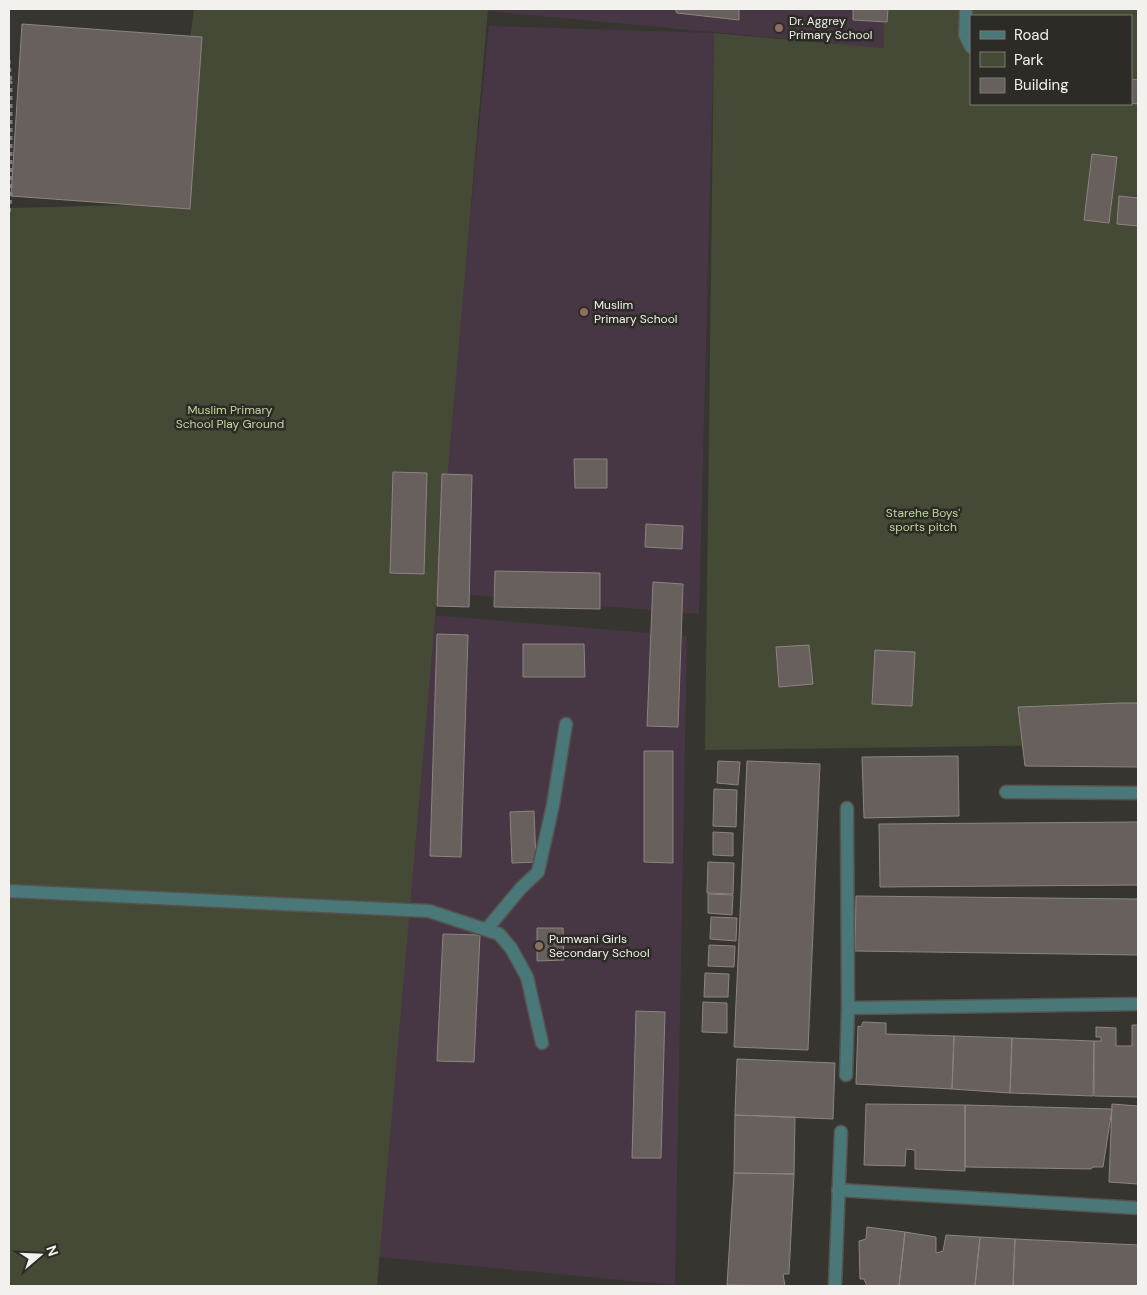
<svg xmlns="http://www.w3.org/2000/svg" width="1147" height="1295" font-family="'DM Sans',sans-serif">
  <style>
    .education { fill: #473744 }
    .green { fill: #444a36; fill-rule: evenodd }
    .building { fill: #68605d; stroke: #8d8481 }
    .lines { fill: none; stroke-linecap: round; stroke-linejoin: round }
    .minor-casing { stroke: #55534d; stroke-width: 15 }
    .path { stroke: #807e79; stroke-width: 3; stroke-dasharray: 4 4; stroke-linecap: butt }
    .minor { stroke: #4a7778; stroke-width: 12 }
    .education-dot { fill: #8d6e63; stroke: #2d2b25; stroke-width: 2 }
    .labels { text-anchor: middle; stroke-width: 5; stroke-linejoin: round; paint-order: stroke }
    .poi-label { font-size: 12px; fill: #f2f1ed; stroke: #2d2b25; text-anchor: start }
    .park-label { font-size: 12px; fill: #c2d69b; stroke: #2d2b25 }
  </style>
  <rect width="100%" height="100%" fill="#37352f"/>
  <path class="education" d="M466 9H883L884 48Z
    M489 26 714 33 699 614 433 592Z
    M417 614 687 636 675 1285 378 1257Z"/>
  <path class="green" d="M194 9H488L377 1286H9V208L168 204Z
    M883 9H1138V744L705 750 714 33 884 48ZM971 16H1131V104H971Z"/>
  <path class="building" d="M675 9H739V20L677 13Z
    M853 9H888L887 22 853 20Z
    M22 24 202 37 190 209 11 196Z
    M1131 79 1138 80V104L1131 103Z
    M1092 154 1117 157 1109 223 1084 220Z
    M1119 196 1138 198V226L1117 224Z
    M574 459H607V488H575Z
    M393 472 427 473 424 574 390 573Z
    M442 474 472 475 469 607 437 606Z
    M646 524 683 526 682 549 645 547Z
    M495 571 600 573V609L494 607Z
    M653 582 683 584 678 727 647 726Z
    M437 634 468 635 461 857 430 856Z
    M523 644H584L585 677H523Z
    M809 645 813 684 779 687 776 647Z
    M875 650 915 652 912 706 872 704Z
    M1121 703H1138V767L1025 766 1018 707Z
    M644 751H673V863L644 862Z
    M958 756 959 816 864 818 862 757Z
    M718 761 740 762 738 785 717 783Z
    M747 761 820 764 808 1050 734 1047Z
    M714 789 737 790 736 827 713 826Z
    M534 811 536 862 512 863 510 812Z
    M1138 822V885L880 887 879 824Z
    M713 832 733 833V856L713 855Z
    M708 862 734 863 733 894 707 893Z
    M708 894 733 895 732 915 708 913Z
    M856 896 1138 899V955L855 951Z
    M711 917 737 918 736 941 710 939Z
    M537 928H563L564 960 537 961Z
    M443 934 480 935 474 1062 437 1061Z
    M709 945 735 946 734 967 708 966Z
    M705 973 729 974 728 997H704Z
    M703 1002 727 1003V1033L702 1032Z
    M636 1011 665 1012 661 1158H632Z
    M863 1022 886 1023V1034L954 1036 952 1089 856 1084 858 1026 861 1027Z
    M1132 1025H1138V1097L1094 1096V1041H1101V1037H1096V1027L1116 1028V1046H1132Z
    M954 1036 1012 1038 1010 1093 952 1089Z
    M1012 1038 1094 1041 1093 1096 1010 1093Z
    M737 1059 835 1063 833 1119 735 1115Z
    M866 1104 965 1105V1171L915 1169V1150L906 1149 905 1166 864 1165Z
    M1112 1104 1138 1106V1184L1109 1182Z
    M965 1105 1112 1109 1103 1167H1093L1091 1169 965 1167Z
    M735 1115 795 1117 794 1174 734 1173Z
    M734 1173 794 1174 789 1274H783L785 1286 727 1285Z
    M867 1227 905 1232 899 1286H867L864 1279H860L859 1241 866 1239Z
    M905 1232 936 1237V1253L943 1251 946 1235 980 1237 975 1286H899Z
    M980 1237 1015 1239 1013 1286H975Z
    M1015 1239 1138 1245V1286H1013Z"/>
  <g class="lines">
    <g class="minor-casing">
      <path id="minor" d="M966 9 965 35 971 47
        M1006 792 1138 793
        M9 891 429 911 499 934 511 948 527 977 542 1043
        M486 930 521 888 538 872 553 805 566 724
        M848 1008 1138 1004
        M846 1075 848 1008 847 808
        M838 1190 1138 1208
        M835 1286 841 1132"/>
    </g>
    <path class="path" d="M9 60 11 82
      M9 82H11V196L9 215"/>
    <use href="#minor" class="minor"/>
  </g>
  <g class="education-dot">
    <circle cx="779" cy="28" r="5"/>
    <circle cx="584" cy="312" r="5"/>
    <circle cx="539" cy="946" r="5"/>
  </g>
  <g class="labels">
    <g class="poi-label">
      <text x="789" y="25">Dr. Aggrey<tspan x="789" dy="14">Primary School</tspan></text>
      <text x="594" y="309">Muslim<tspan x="594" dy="14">Primary School</tspan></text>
      <text x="549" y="943">Pumwani Girls<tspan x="549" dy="14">Secondary School</tspan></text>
    </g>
    <g class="park-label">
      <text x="230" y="414">Muslim Primary<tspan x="230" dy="14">School Play Ground</tspan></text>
      <text x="923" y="517">Starehe Boys'<tspan x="923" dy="14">sports pitch</tspan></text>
    </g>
  </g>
  <rect width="1147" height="1295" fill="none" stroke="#f2f1ed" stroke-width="20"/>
  <rect x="970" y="15" width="162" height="90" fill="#2d2b25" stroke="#7c7a75"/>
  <rect x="980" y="31" width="25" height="8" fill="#4a7778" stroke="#7c7a75"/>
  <text x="1014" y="40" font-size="15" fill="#f2f1ed">Road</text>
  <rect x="980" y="52" width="25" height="15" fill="#444a36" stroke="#7c7a75"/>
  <text x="1014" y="65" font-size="15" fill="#f2f1ed">Park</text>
  <rect x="980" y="78" width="25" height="15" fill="#68605d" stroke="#7c7a75"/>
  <text x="1014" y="90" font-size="15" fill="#f2f1ed">Building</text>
  <g transform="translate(40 1255) rotate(71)" stroke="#2d2b25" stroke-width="4" paint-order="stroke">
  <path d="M0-4L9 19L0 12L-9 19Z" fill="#f2f1ed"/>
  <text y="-8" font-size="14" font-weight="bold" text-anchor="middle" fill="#f2f1ed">N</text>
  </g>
</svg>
